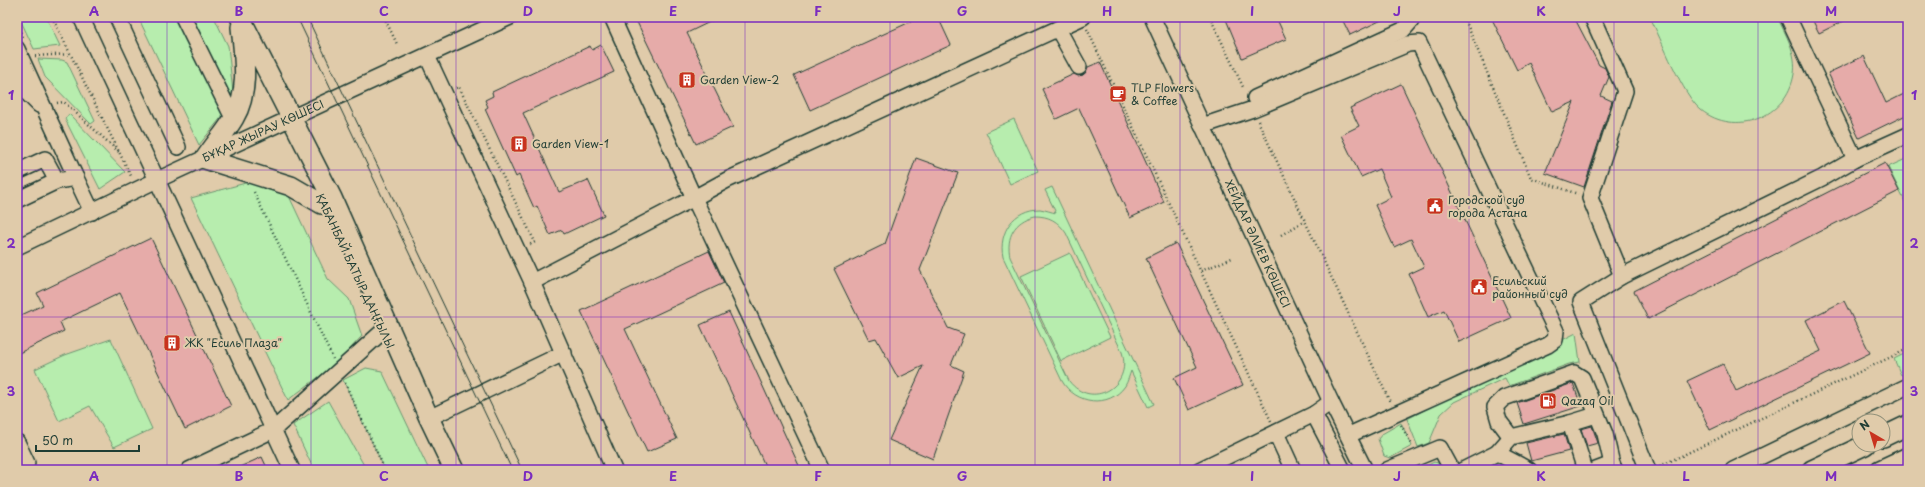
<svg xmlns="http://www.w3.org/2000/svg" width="1925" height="487" font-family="'Playpen Sans',sans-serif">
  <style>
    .green { fill: #b7edae; stroke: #6b9571; fill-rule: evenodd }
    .building { fill: #e6aba9; stroke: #1f3d34 }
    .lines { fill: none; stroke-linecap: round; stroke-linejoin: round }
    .minor-casing { stroke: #1f3d34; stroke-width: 18 }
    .major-casing { stroke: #1f3d34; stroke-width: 22 }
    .path { stroke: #1f3d34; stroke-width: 2.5; stroke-dasharray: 1 3; stroke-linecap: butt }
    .minor { stroke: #e0cbaa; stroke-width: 15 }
    .major { stroke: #e0cbaa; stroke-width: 19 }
    .tram { stroke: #1f3d34; stroke-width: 1 }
    .grid { fill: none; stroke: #7b2cbf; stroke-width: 1; stroke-opacity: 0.55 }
    .labels { text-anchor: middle; stroke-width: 4; stroke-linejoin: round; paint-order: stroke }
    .poi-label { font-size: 11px; fill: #1f3d34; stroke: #e0cbaa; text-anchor: start }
    .street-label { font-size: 11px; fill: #1f3d34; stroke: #e0cbaa }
    .neatline { fill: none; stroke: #7b2cbf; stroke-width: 1.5 }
    .grid-label { font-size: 13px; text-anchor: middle; font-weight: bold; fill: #7b2cbf }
  </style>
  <rect width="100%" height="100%" fill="#e0cbaa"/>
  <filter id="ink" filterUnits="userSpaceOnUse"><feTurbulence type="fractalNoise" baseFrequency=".025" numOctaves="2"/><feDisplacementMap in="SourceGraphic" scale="8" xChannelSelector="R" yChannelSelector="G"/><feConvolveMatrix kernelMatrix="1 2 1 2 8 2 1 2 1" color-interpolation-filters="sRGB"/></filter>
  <g filter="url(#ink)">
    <path class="green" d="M19 17H46L60 46 34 49Z
      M138 17H214L228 46 233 93 228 109 199 145Z
      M1650 17H1777C1786 35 1797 53 1794 74 1787 118 1735 137 1701 110 1683 96 1661 39 1650 17Z
      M38 59 62 60 67 62 95 121 91 124 45 77Z
      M69 114 125 172 100 189 65 119Z
      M1014 119 1038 171 1010 184 986 132Z
      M1908 158V205L1907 206 1888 167Z
      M249 182 289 196 328 279 349 299 362 336 336 364 288 400 191 198Z
      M1052 187 1154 404 1148 407 1131 371C1129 376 1128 381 1125 386 1109 409 1075 404 1062 381L1003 257C998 232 1014 209 1040 209 1046 210 1051 212 1056 213L1045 190ZM1035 216C1049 216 1058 221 1066 233L1122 352C1133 387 1091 410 1069 381L1010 257C1006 237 1014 221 1035 216Z
      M1070 253 1110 337 1061 361 1021 276Z
      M1576 333 1580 362 1569 364 1509 386 1505 378 1454 402 1441 414 1429 443 1418 447 1407 419Z
      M111 339 152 429 114 447 90 406 59 421 35 369 65 355Z
      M1908 352V372L1901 375 1894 359Z
      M366 368 382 371 429 470H385L343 380Z
      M328 401 366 469 314 470 293 425Z
      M1401 423 1412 446 1390 458 1384 456 1378 439 1382 434Z
      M1434 462 1438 463 1440 468 1438 470H1419Z"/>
    <path class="building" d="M647 17H720L687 33 733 127 696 144 637 22Z
      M921 17H938L951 45 810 110 794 75Z
      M1225 17H1276L1286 39 1242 58Z
      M1341 17H1388L1350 35Z
      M1491 17H1574L1599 65 1605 68 1609 77 1601 96 1612 101 1584 187 1545 173 1574 102 1552 112 1529 63 1517 70Z
      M1811 17H1852L1819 33Z
      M601 45 614 72 523 113 559 192 588 180 604 215 564 234 562 230 550 235 537 206 534 208 519 175 516 177 485 109 488 107 485 100 493 96 492 92 590 46 592 50Z
      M1864 56 1886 103 1908 92V114L1859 138 1828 73Z
      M1100 62 1164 202 1130 218 1079 108 1056 119 1042 89 1074 74 1078 76 1083 75 1088 67Z
      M1401 84 1511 318 1459 342 1444 310 1428 317 1409 274 1424 267 1411 239 1394 247 1375 205 1391 197 1379 169 1361 177 1341 135 1359 126 1350 108Z
      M916 158 958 173 920 270 948 328 964 334 951 365 964 371 933 459 889 440 923 366 898 378 876 338 869 340 834 269 885 244Z
      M1885 163 1899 191 1648 319 1634 291Z
      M151 238 231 406 185 429 120 293 60 322 64 331 17 354V317L43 305 37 293Z
      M1176 243 1243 385 1189 410 1174 378 1197 367 1146 258Z
      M709 251 724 283 625 329 677 439 647 452 581 311Z
      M1844 301 1870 353 1710 430 1687 381 1723 364 1736 391 1821 351 1806 320Z
      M729 312 801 470H767L700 325Z
      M1573 383 1581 406 1524 424 1517 403Z
      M1592 426 1598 443 1587 446 1581 429Z
      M1564 434 1569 451 1531 461 1526 443Z
      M262 457 268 470H233Z"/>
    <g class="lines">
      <g class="minor-casing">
        <g id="minor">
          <path d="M81 17 292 470"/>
          <path d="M117 17 178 147"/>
          <path d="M183 17 232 116"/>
          <path d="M612 17 694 198 727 180 1083 17"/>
          <path id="s1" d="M1152 17 1331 402 1365 470"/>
          <path d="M1592 17 1625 91 1590 198 1622 276"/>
          <path d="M1788 17 1855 159"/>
          <path d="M1058 29 1079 67"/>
          <path d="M17 49 76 178"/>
          <path d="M427 56 532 282"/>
          <path d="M17 83 39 105"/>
          <path d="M1255 98 1403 30 1411 21V17"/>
          <path d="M1202 126 1253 109 1408 44 1419 43 1556 331 1555 340 1548 345 1349 435"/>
          <path d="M17 172 45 159 57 181"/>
          <path d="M17 200 57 181 76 178 92 212"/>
          <path id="s2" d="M17 247 157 180 510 17"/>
          <path d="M1314 414 1343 470"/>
          <path d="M429 418 564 353"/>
          <path d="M1570 423 1596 415"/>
          <path d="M1276 433 1293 470"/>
          <path d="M1511 437 1499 421 1495 407 1504 398 1574 373 1582 378 1605 434 1612 464"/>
          <path d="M17 442 27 463 17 469"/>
          <path d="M1497 453 1511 437 1570 423 1585 470"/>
          <path d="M189 470 273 430 382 332"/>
          <path d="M614 470 532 282 694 198 822 470"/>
          <path d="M1199 470 1314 414 1331 402"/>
          <path d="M1387 470 1440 448 1452 470"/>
          <path d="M1463 470 1497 453 1529 470"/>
          <path d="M1596 470 1612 464 1615 470"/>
          <path d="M1648 470 1581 302 1622 276 1822 178 1855 159 1908 135"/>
          <path d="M1733 470 1908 386"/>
        </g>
      </g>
      <g class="major-casing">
        <path id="major" d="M240 17 332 198 429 418 454 470
          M241 27C244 56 250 91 234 118 226 132 214 145 205 159L291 186 322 204
          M1883 437 1908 425
          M1812 470 1865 445
          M1880 470 1908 457"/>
      </g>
      <path class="path" d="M52 17 132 178
        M384 17 397 44
        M1210 17 1244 89
        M1464 17 1531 178 1578 194
        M17 25 23 37
        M1087 29 1271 421
        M35 56 71 54
        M456 88 459 87 535 242 529 245
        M57 103 64 102 119 152
        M1258 121 1390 402
        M254 192 333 359
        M1281 235 1305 221
        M1201 271 1232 258
        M345 383 385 470
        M1401 425 1412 445
        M1660 466 1908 349"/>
      <use href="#minor" class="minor"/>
      <use href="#major" class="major"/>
      <path class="tram" d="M297 17 512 470
        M307 17 522 470"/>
    </g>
  </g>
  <path class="grid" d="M167 17V470M311 17V470M456 17V470M601 17V470M745 17V470M890 17V470M1035 17V470M1180 17V470M1324 17V470M1469 17V470M1614 17V470M1758 17V470M17 170H1908M17 317H1908"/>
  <defs>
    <g id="building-square" transform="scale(0.9)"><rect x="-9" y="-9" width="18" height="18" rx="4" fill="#c8321e" stroke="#e0cbaa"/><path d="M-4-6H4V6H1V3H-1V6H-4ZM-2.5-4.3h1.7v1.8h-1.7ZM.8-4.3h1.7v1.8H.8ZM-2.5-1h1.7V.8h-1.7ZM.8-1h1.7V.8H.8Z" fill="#fff"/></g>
    <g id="cafe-square" transform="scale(0.9)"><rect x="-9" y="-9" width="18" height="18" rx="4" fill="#c8321e" stroke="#e0cbaa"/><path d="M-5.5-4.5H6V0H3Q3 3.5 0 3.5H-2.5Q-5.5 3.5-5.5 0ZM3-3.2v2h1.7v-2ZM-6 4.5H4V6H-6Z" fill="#fff"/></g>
    <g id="civic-square" transform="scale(0.9)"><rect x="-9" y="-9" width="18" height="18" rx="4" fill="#c8321e" stroke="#e0cbaa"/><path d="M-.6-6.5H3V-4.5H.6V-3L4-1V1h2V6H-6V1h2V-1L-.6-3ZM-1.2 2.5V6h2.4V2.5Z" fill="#fff"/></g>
    <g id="fuel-square" transform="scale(0.9)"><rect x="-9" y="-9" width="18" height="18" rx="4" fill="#c8321e" stroke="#e0cbaa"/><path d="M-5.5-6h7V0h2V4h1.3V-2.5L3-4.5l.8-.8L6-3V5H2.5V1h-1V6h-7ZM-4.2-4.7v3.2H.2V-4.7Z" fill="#fff"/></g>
  </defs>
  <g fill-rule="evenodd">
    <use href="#building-square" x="687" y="80"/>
    <use href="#cafe-square" x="1118" y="94"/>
    <use href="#building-square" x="519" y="144"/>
    <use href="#civic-square" x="1435" y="206"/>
    <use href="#civic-square" x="1479" y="287"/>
    <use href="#building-square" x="172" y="343"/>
    <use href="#fuel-square" x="1548" y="401"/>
  </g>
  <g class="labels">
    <g class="poi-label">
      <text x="700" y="84">Garden View-2</text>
      <text x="1131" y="92">TLP Flowers<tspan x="1131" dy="13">&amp; Coffee</tspan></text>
      <text x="532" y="148">Garden View-1</text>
      <text x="1448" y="204">Городской суд<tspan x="1448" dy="13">города Астана</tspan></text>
      <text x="1492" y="285">Есильский<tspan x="1492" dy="13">районный суд</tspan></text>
      <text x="185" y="347">ЖК "Есиль Плаза"</text>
      <text x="1561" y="405">Qazaq Oil</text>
    </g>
    <g class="street-label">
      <text dy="4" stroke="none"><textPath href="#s2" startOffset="272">БҰҚАР ЖЫРАУ КӨШЕСІ</textPath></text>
      <text dy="4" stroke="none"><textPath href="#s1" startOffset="250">ХЕЙДАР ӘЛИЕВ КӨШЕСІ</textPath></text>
      <text transform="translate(355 271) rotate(65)" y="4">ҚАБАНБАЙ БАТЫР ДАҢҒЫЛЫ</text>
    </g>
  </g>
  <rect width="1925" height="487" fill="none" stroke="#e0cbaa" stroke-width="44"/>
  <g transform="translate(1871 433) rotate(322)"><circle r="19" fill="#e0cbaa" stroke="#93927b"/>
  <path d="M0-3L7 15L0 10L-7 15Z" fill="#c8321e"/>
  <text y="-6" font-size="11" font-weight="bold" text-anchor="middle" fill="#1f3d34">N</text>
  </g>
  <path d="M36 445v6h103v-6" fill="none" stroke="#1f3d34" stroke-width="2"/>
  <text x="42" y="445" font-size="12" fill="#1f3d34" stroke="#e0cbaa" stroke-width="3" paint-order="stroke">50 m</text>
  <rect x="22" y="22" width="1881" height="443" class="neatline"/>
  <g class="grid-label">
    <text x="94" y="16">A</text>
    <text x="239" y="16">B</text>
    <text x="384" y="16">C</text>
    <text x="528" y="16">D</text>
    <text x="673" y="16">E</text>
    <text x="818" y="16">F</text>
    <text x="962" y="16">G</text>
    <text x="1107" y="16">H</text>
    <text x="1252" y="16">I</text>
    <text x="1397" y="16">J</text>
    <text x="1541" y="16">K</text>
    <text x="1686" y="16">L</text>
    <text x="1831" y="16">M</text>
    <text x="11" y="100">1</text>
    <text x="1914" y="100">1</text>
    <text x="11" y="248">2</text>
    <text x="1914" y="248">2</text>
    <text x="11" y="396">3</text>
    <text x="1914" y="396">3</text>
    <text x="94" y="481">A</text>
    <text x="239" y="481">B</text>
    <text x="384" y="481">C</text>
    <text x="528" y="481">D</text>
    <text x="673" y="481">E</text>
    <text x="818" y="481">F</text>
    <text x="962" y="481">G</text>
    <text x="1107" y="481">H</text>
    <text x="1252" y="481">I</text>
    <text x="1397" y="481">J</text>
    <text x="1541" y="481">K</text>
    <text x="1686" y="481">L</text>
    <text x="1831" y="481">M</text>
  </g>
</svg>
